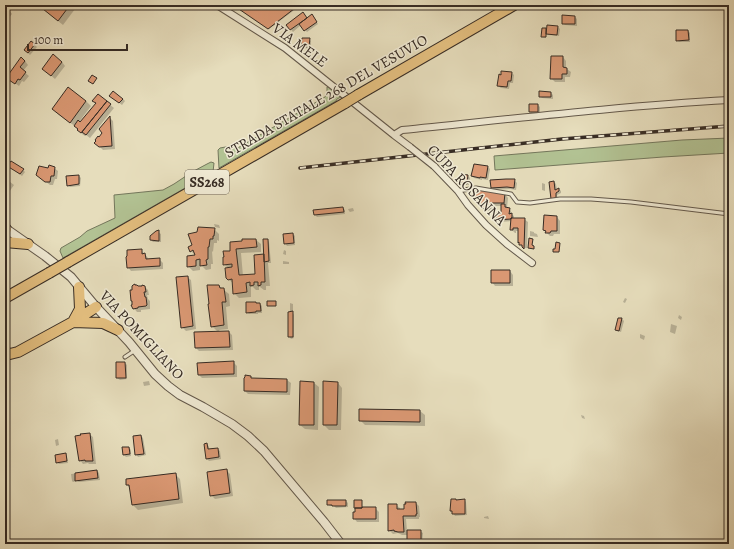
<svg xmlns="http://www.w3.org/2000/svg" width="734" height="549" font-family="Alegreya,serif">
  <style>
    .green { fill: #b2c293; stroke: #74775c }
    .shadow { fill: #0003 }
    .building { fill: #da9873; stroke: #372c24 }
    .lines { fill: none; stroke-linecap: round; stroke-linejoin: round }
    .service-casing { stroke: #63584a; stroke-width: 5 }
    .minor-casing { stroke: #63584a; stroke-width: 8 }
    .tertiary-casing { stroke: #63584a; stroke-width: 10 }
    .trunk-casing { stroke: #372c24; stroke-width: 12 }
    .service { stroke: #efe9d3; stroke-width: 3 }
    .minor { stroke: #efe9d3; stroke-width: 6 }
    .tertiary { stroke: #efe9d3; stroke-width: 8 }
    .trunk { stroke: #e3be7e; stroke-width: 10 }
    .rail-casing { stroke: #372c24; stroke-width: 3.5 }
    .rail { stroke: #efe9d3; stroke-width: 2; stroke-dasharray: 6; stroke-linecap: butt }
    .minor-bridge-casing { stroke: #63584a; stroke-width: 8; stroke-linecap: butt }
    .trunk-bridge-casing { stroke: #372c24; stroke-width: 12; stroke-linecap: butt }
    .minor-bridge { stroke: #efe9d3; stroke-width: 6 }
    .trunk-bridge { stroke: #e3be7e; stroke-width: 10 }
    .labels { text-anchor: middle; stroke-width: 3; stroke-linejoin: round; paint-order: stroke }
    .shield { fill: #efe9d3; stroke: #6e6558; stroke-width: 1 }
    .shield-label { font-size: 14px; font-weight: bold; fill: #372c24 }
    .street-label { font-size: 15px; fill: #372c24; stroke: #efe9d3 }
  </style>
  <rect width="100%" height="100%" fill="#e6ddbc"/>
  <filter id="stains"><feTurbulence type="fractalNoise" baseFrequency=".005" numOctaves="4"/><feColorMatrix values="0 0 0 0 .2 0 0 0 0 .09 0 0 0 0 .02 0 0 0 .5 -.17"/></filter>
  <radialGradient id="worn" r=".72"><stop offset=".6" stop-color="#630" stop-opacity="0"/><stop offset="1" stop-color="#630" stop-opacity=".3"/></radialGradient>
  <path class="green" d="M327 87H331L343 96 337 99 336 101 219 168 218 150 220 148 231 146 236 149 325 97 327 93Z
    M729 138V153L663 157 495 170 494 156 682 140Z
    M211 162 214 163 213 172 63 258 60 251 61 248 80 237 87 231 115 218 114 195 163 190 174 184 192 172 207 164Z"/>
  <path class="shadow" d="M5 5H13L10 11 12 14 5 23Z
    M38 5H78L63 25Z
    M234 5H301L269 29Z
    M575 17 577 19V26L565 25 563 23Z
    M314 18 318 24 307 32 301 25 293 32 287 25Z
    M558 27 560 29 559 36 549 35 546 33V38L542 37 543 29H547Z
    M688 31 690 33V42H679L677 40Z
    M309 39 311 41V49L304 48 302 46Z
    M32 42 37 47 30 55 25 50Z
    M563 57 566 61V69H567L571 72 570 77H565V82H555L551 78Z
    M25 61 28 65 23 71 29 76 24 82 22 81 19 86 8 78Z
    M62 62 65 66 55 79 47 72Z
    M512 73 514 75 513 83H510L509 89 501 88 498 86Z
    M69 89 86 101 91 106 79 122 81 123 97 103 98 95 114 108 90 138 86 135 85 136 82 134 78 130 79 129 58 114 53 109Z
    M540 92 551 93 553 95V99L542 98 540 96Z
    M113 98 123 99 125 101 122 105Z
    M538 105 540 107V114H532L530 112Z
    M110 118 113 121 115 149 103 150 99 146 103 133 100 129Z
    M488 167 490 169 488 180 482 179V180L474 178 472 176Z
    M11 168 23 170 25 172 22 176Z
    M54 168 58 171 57 179H55L53 185H50L41 178 49 169Z
    M79 176 81 178 80 186 70 187 68 185Z
    M468 176 470 178 469 185 463 184 461 182Z
    M5 178 14 185 7 195 5 194Z
    M515 181 517 183 516 190 510 189 494 190 492 187Z
    M554 182 556 184 557 190 559 189 561 191V193L557 195 558 200H554Z
    M542 183 545 184V191L542 190Z
    M505 194 508 198 507 208 509 209 511 211V214L514 216V219H524L528 222 527 248H524L519 242V231H516V233H515L511 229 512 221 499 222 497 220V214H502V206H494L493 212 485 211 482 207Z
    M343 208 345 210V214L317 217 315 215Z
    M353 208 354 211 350 212 349 211 348 209Z
    M557 217 560 221V234H554L553 236H550L544 230Z
    M214 224 219 225 220 228 215 227Z
    M214 229 219 234V241L217 240V243H214L213 252 212 251 213 264H211V269L206 270 200 264V270L193 271 188 266 196 256 191 251Z
    M530 231 534 232V233L537 234 538 237 530 236Z
    M158 232 161 234V242H153L151 240Z
    M293 234 295 236V245L287 246 285 243Z
    M243 240H256L261 244V252L241 253 243 276 256 275 265 255 267 240 269 242 271 263H268L270 286H266V290H264L260 287H259V290H256L253 287H251V297L239 298 234 293V284L227 278 228 268 224 264 231 252 243 242Z
    M141 250 148 258V260L159 259 163 263V269L131 271 128 267Z
    M284 250 286 251V255L283 254Z
    M283 261 289 262V264H283Z
    M510 271 513 275V286H495L492 282Z
    M187 277 191 280 196 329 186 331 182 327Z
    M219 286 229 294 230 306 226 307 228 329 219 330 220 332H229L232 335 233 350 199 351 196 348 218 332 212 326Z
    M145 287 148 290 149 295H147L148 299 150 301V309L141 310V312H137L133 307Z
    M625 298 627 299 625 303 623 302Z
    M256 303 257 304H260L262 306V313H258V314H249L247 312Z
    M290 303 293 304V313L294 315V338L291 339 289 336 292 313 290 311Z
    M679 315 682 317 681 320 678 318Z
    M619 319H622L624 321 621 332 618 331 616 329Z
    M671 324 677 326 675 334 670 332Z
    M640 334 645 336 644 340 640 338Z
    M233 362 237 366V377L202 378 199 375Z
    M125 363 127 365V379L120 380 117 378Z
    M250 377 253 379 287 380 291 383 290 395 248 394 245 391Z
    M149 381 150 385 144 386 143 382Z
    M314 383 319 387 318 430 305 429 300 425Z
    M338 383 342 388 341 430H329L324 425Z
    M420 411 425 415V426L365 425 360 420Z
    M581 415 584 416 585 419 582 418Z
    M89 434 93 437 96 464H89L88 463 83 464 80 460Z
    M141 436 143 438 146 455 138 457 136 454Z
    M58 439 59 445 56 446 55 440Z
    M207 444 209 447V450L217 449 220 451 221 459 209 461 207 459Z
    M129 448 131 450V456L126 457 124 455Z
    M65 454 67 457 68 463 59 464 57 462Z
    M226 470 230 474 233 496 215 499 211 495Z
    M97 471 99 473 100 480 79 482 77 481 73 482 72 481 71 474Z
    M175 474 180 479 183 503 138 510 133 505 130 488 127 485Z
    M464 500 466 502 467 515 455 516 453 513 456 501Z
    M346 501 348 503V507L336 508 334 506H330L328 504Z
    M416 503 419 506 420 517H419V519H406L407 531H420L423 533 422 543H410L408 541V535H402L398 533 393 534 389 530 396 505 400 508V510H405Z
    M362 508H375L379 512V522H357L354 518Z
    M488 516 489 519 484 518V517Z"/>
  <path class="building" d="M38 5H70L58 21Z
    M233 5H299L268 29Z
    M303 12 307 18 290 30 286 25Z
    M312 14 317 22 304 31 299 24Z
    M562 15 575 16V24H562Z
    M547 25 558 26 557 35 546 34Z
    M542 28H546V37H541Z
    M676 30H688L689 40 676 41Z
    M302 38H310L309 47 301 46Z
    M31 41 35 44 28 53 24 50Z
    M53 54 62 62 51 76 42 69Z
    M551 56H563V67L567 68V74H562V79H550Z
    M21 57 25 61 20 67 26 72 20 80 18 79 15 84 6 78Z
    M501 71 512 72 511 81H508L507 87 497 86 499 74 501 75Z
    M92 75 97 78 93 84 88 81Z
    M68 87 86 101 70 123 52 109Z
    M113 91 123 99 119 103 109 96Z
    M539 91 551 92V97H539Z
    M98 94 107 101 81 133 77 130 78 129 74 126 78 120 80 122 96 103 92 101Z
    M107 101 111 104 86 135 82 132Z
    M529 104H538V112H529Z
    M110 116 112 146 99 147 94 143 96 141 95 140 98 136 99 137 102 133 99 129Z
    M11 161 24 169 20 174 7 166Z
    M474 164 488 166 486 178 480 177V178L471 176Z
    M49 165 55 167 54 176H51L50 182H45L36 175 39 166 48 168Z
    M461 174 468 175 467 184 460 182Z
    M79 175V184L67 186 66 176Z
    M506 179H515L514 188 507 187 491 188 490 180Z
    M554 181 555 190 559 188V191L556 193V198L551 199 549 182Z
    M475 189 505 193 504 203H491L490 209 481 208 471 191Z
    M501 204H505V207L510 208 509 214 512 213V218H511V219L496 220V213H501Z
    M343 207 344 212 314 215 313 210Z
    M544 215 557 216V231H551L550 233H545L546 231 543 230Z
    M511 218H525L524 249 522 247V245H519V242L518 243V228H513V230H510Z
    M198 227 215 228 214 236H213V239H210L209 247H208V259L206 260 207 265 200 266V259L196 260V266L187 267V256L195 255 193 250 190 252 188 247 192 245 188 234 197 232Z
    M159 230V241L150 240V236L156 231Z
    M293 233 294 243 284 244 283 234Z
    M529 238 533 239 532 245 534 246V249L528 248Z
    M242 239H256L257 247 236 249 239 275 255 274 254 255 264 254 265 282H261V285L258 286V282H254V285L250 286V282L246 283 247 292 233 294 232 279 228 280 226 278 225 268 232 267V264L223 265V257H224L223 251H230V242L242 241Z
    M263 239H268L269 261 264 262Z
    M556 242 560 243 559 252H553V249H555Z
    M142 249V254L145 253 146 259 160 258V266L127 268 126 257 127 256V250Z
    M491 270H510V283H491Z
    M188 276 193 326 181 328 176 277Z
    M135 284V285H137L138 286H142V285L145 286 146 292H144L145 297H146L147 305 146 306 138 307V308L133 309 131 305H132V301H131L130 290H132V286L133 285Z
    M207 285H219L220 288H224L226 302H222L224 325 211 327 208 304H209Z
    M267 301H276V306H267Z
    M246 302H256V303H260L261 311H256V312L246 313Z
    M293 311V337H288V312Z
    M618 318H622L619 331 615 330Z
    M229 331 230 347 195 348 194 332Z
    M234 361V374L198 375 197 363Z
    M116 362H125L126 378H116Z
    M245 375 251 376V378L287 379V392L244 391V378L245 377Z
    M300 381 314 382V425H299Z
    M323 381 338 382 337 425H323Z
    M359 409 420 410V422L359 421Z
    M90 433 93 461H85V460L79 461 75 436 81 435 80 434Z
    M141 435 144 454 135 455 133 436Z
    M207 443 208 449 218 448 219 457 206 459 204 444Z
    M122 447H129L130 454 123 455Z
    M66 453 67 461 56 463 55 455Z
    M227 469 230 493 210 496 207 472Z
    M97 470 98 478 75 481V473Z
    M176 473 179 499 132 505 129 485H126V479Z
    M451 499H456V500L465 499V514H452V511H450Z
    M327 500H346V506H332V505H327Z
    M354 500H362V508H354Z
    M405 502H416L417 514H416V516H403L404 532H398L394 531V530L388 531V504H397V509H404V504H406Z
    M362 507H376V519H353V512H355V508H362Z
    M407 530H421V541H407Z"/>
  <g class="lines">
    <g class="service-casing">
      <path id="service" d="M458 191 476 188 511 194 517 202 530 203 560 199H591L631 202 729 214
        M125 357 134 351"/>
    </g>
    <g class="minor-casing">
      <path id="minor" d="M217 5 285 48 394 135 410 147
        M394 135 402 130C511 119 620 106 729 100
        M434 166 458 191 468 205 486 225 507 244 532 263"/>
    </g>
    <g class="tertiary-casing">
      <path id="tertiary" d="M5 228 45 256 71 277 96 307 129 342 155 374 168 386 180 395 203 407 232 424 248 436 264 451 324 522 341 544"/>
    </g>
    <g class="trunk-casing">
      <path id="trunk" d="M358 95 514 5
        M5 230 6 229
        M5 242 28 244
        M68 262 345 103
        M5 298 49 273
        M74 320 80 309 79 287
        M73 322 103 323 118 330
        M5 353 10 354 18 352 73 322 96 307"/>
    </g>
    <use href="#service" class="service"/>
    <use href="#minor" class="minor"/>
    <use href="#tertiary" class="tertiary"/>
    <use href="#trunk" class="trunk"/>
    <g class="rail-casing">
      <path id="rail" d="M300 168 562 139 729 126"/>
    </g>
    <use href="#rail" class="rail"/>
    <g class="minor-bridge-casing">
      <path id="minor-bridge" d="M410 147 434 166"/>
    </g>
    <g class="trunk-bridge-casing">
      <path id="trunk-bridge" d="M345 103 358 95
        M49 273 68 262"/>
    </g>
    <use href="#minor-bridge" class="minor-bridge"/>
    <use href="#trunk-bridge" class="trunk-bridge"/>
  </g>
  <g class="labels">
    <rect class="shield" x="185" y="170" width="44" height="24" rx="3"/>
    <g class="shield-label">
      <text x="207" y="187">SS268</text>
    </g>
    <g class="street-label">
      <text transform="translate(300 45) rotate(36)" y="5">VIA MELE</text>
      <text transform="translate(326 96) rotate(-30)" y="5">STRADA STATALE 268 DEL VESUVIO</text>
      <text transform="translate(467 185) rotate(46)" y="5">CUPA ROSANNA</text>
      <text transform="translate(142 335) rotate(47)" y="5">VIA POMIGLIANO</text>
    </g>
  </g>
  <rect width="734" height="549" fill="none" stroke="#e6ddbc" stroke-width="20"/>
  <rect x="6" y="6" width="722" height="537" fill="none" stroke="#372c24" stroke-width="2"/>
  <rect x="10" y="10" width="714" height="529" fill="none" stroke="#372c24"/>
  <path d="M28 44v6h99v-6" fill="none" stroke="#372c24" stroke-width="2"/>
  <text x="34" y="44" font-size="12" fill="#372c24" stroke="#efe9d3" stroke-width="3" paint-order="stroke">100 m</text>
  <rect width="100%" height="100%" filter="url(#stains)"/>
  <rect width="100%" height="100%" fill="url(#worn)"/>
</svg>
